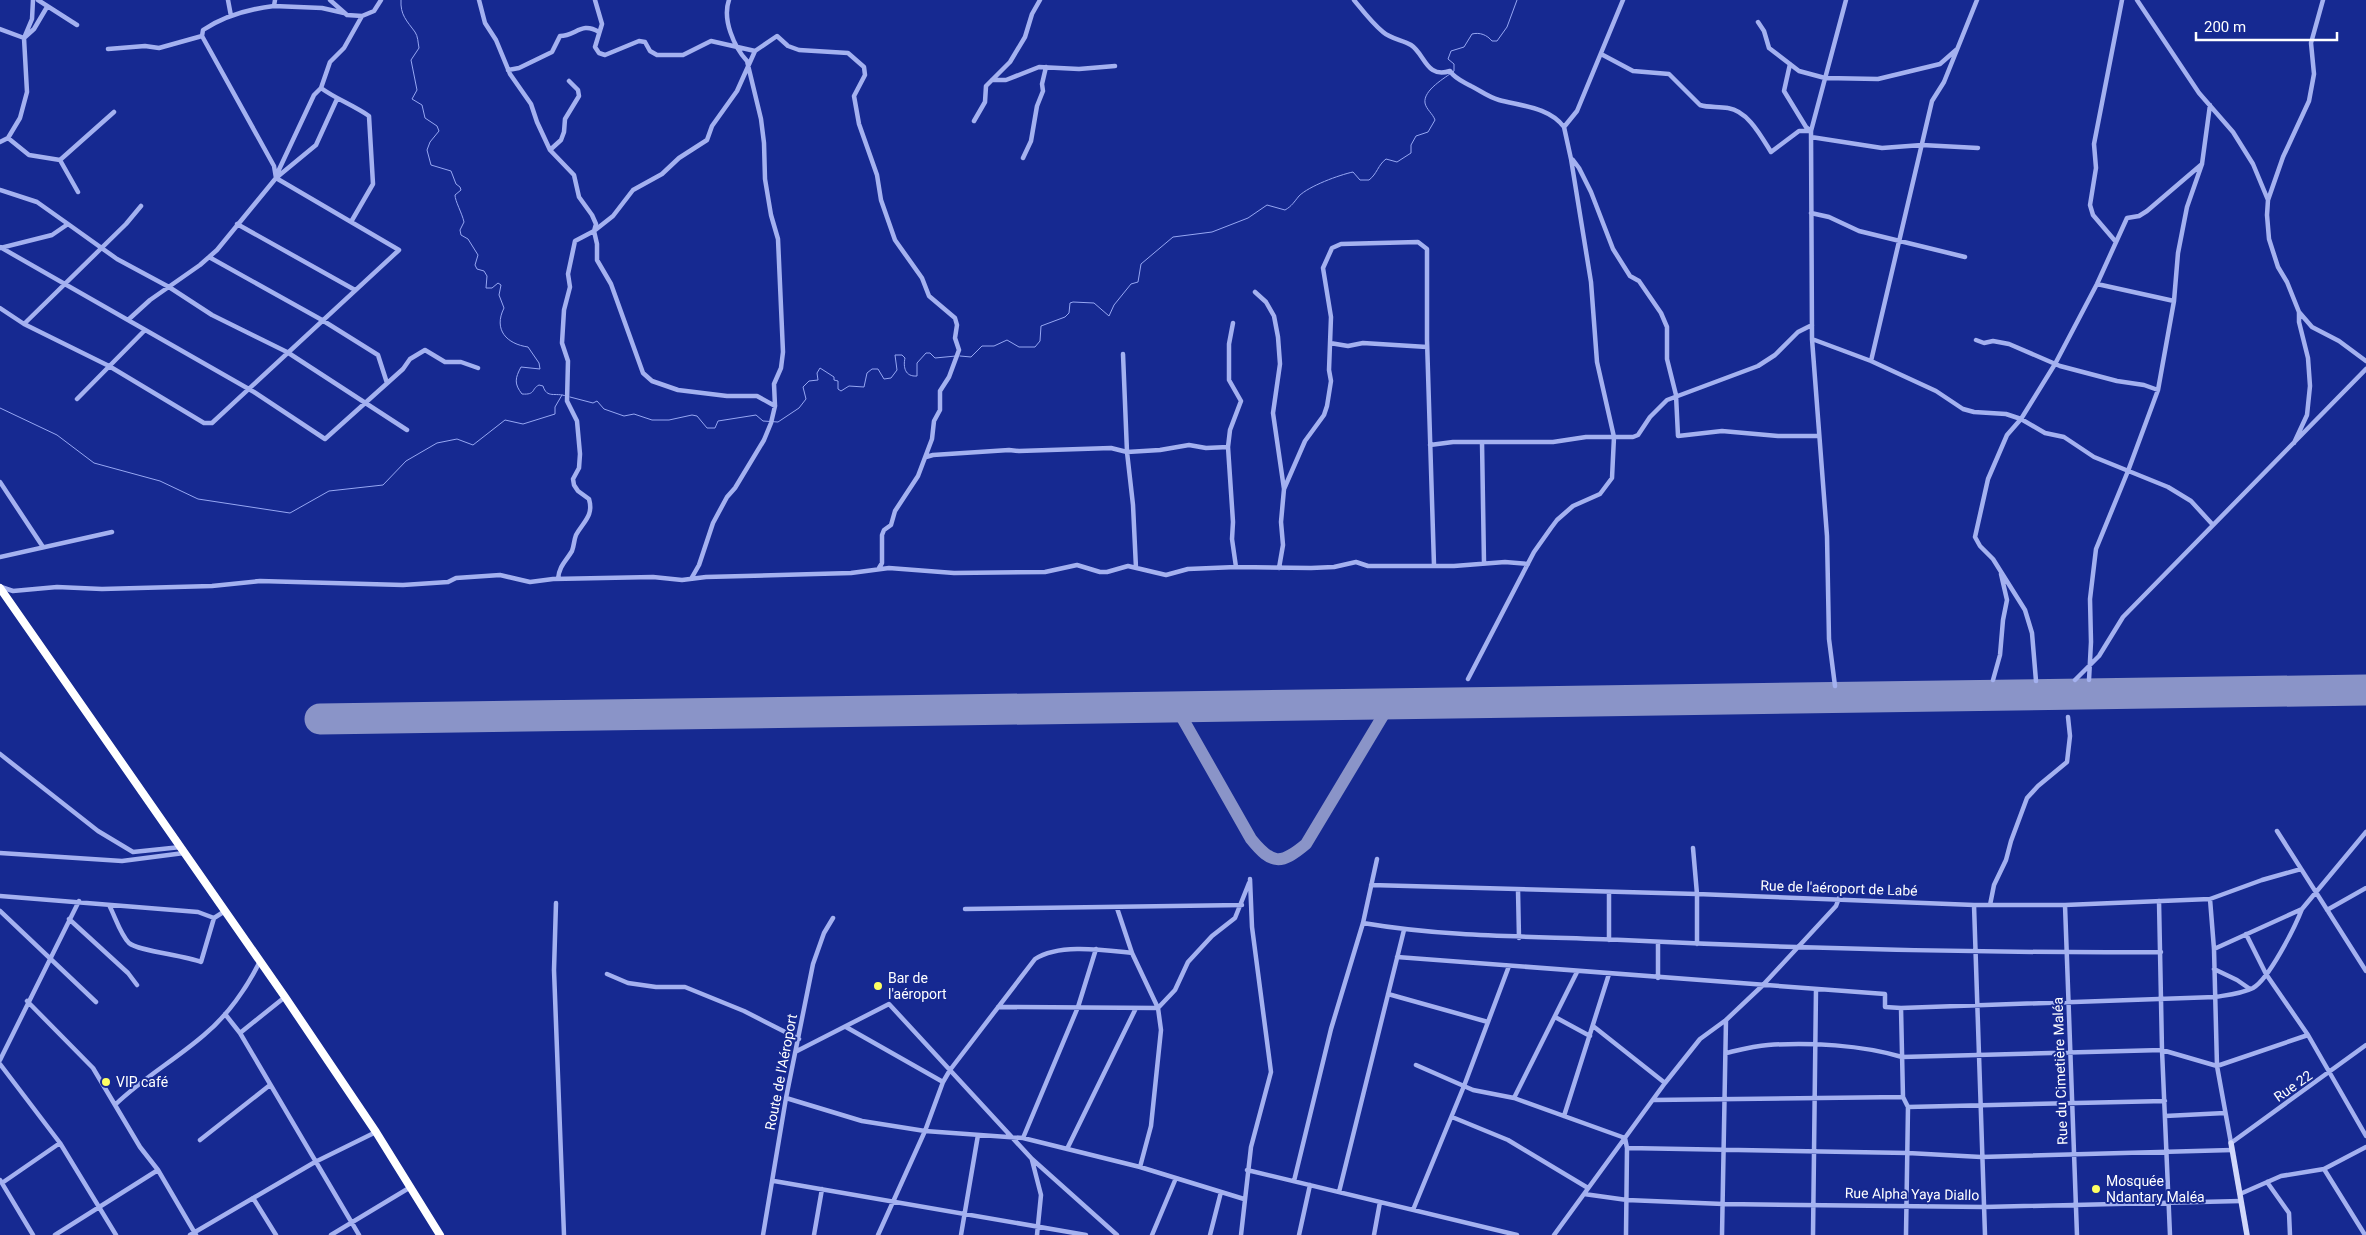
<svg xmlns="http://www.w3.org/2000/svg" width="2366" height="1235" font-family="Roboto,sans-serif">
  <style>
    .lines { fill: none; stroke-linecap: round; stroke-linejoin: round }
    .stream { stroke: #96a7f3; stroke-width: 1 }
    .taxiway { stroke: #8a94c8; stroke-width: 12 }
    .runway { stroke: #8a94c8; stroke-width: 31 }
    .street { stroke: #a4b1f0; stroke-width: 4.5 }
    .secondary { stroke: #d2d8fb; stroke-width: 5.5 }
    .highway { stroke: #fff; stroke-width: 8 }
    .poi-dot { fill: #ffff63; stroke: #162991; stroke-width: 2 }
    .labels { text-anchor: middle; stroke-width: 4; stroke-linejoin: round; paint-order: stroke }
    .street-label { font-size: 14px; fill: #fff; stroke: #162991 }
    .poi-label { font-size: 14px; fill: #fff; stroke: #162991; text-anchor: start }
  </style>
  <rect width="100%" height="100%" fill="#162991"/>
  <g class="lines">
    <path class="stream" d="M401 0C400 15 407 21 415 32 418 36 418 43 419 48L411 60 417 90 412 99 422 105 425 118 437 126 439 131 430 142 427 150 431 165 451 171 456 184 460 187 461 190 455 195C455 201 462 213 464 222L460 230 461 235 468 239 478 255 475 265 477 269 484 271 487 276 486 288H492L498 283 501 285 499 295 504 308C493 330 507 344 528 347L539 363 540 369 521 367C515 378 514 384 522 394 536 395 531 389 539 385L543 386C547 399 555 392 566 396
      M960 356 971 357 982 346H994L1007 340 1019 347H1035L1040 341 1041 326 1065 317 1069 313 1070 303 1073 302 1094 303 1109 316 1114 305 1131 284 1138 282 1141 264 1173 237 1212 232 1248 218 1267 205 1285 210C1292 206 1294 202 1299 196 1309 186 1339 175 1353 172L1360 180H1369C1377 174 1378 165 1386 159L1397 162 1411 153V145L1416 136 1428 132 1435 120C1433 114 1426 109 1425 103 1423 90 1445 78 1454 71V64L1448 59 1451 51 1464 47 1472 34C1480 32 1487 35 1492 41H1497L1507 27 1517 0
      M570 397 593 403 597 401 604 409 624 416 634 414 652 420H669L692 415 697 416 707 428H715L718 421 756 415 763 421 778 422 799 408 806 399 803 387 809 381 818 380 817 373 820 368 834 377V380L838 381V389L841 391 849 386 864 387 867 373 872 369H878L884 379 891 378 897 370 895 355H902L905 358C903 367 905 377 917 376V363L926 353H930L935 358 956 356
      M0 408 57 435 94 463 160 481 198 499 290 513 329 491 383 485 406 461 437 443 457 439 473 445 505 420 523 424 555 414V407L562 395"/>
    <path class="taxiway" d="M1176 707 1251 839C1272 865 1281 865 1306 844L1390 704"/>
    <path class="runway" d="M320 719 2366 690"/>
    <path class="street" d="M38 0 77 25
      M228 0 231 16
      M275 0 274 6C249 9 224 16 203 30L202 36 274 166 276 178
      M330 0 347 15 362 16
      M479 0 485 23 496 40 510 74 531 104 537 122 550 150 574 175 579 197 592 215 596 224 594 231 597 244V260L611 284 643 373 652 381 678 390 727 396H757L775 406
      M595 0 602 24 595 47 599 53 605 55 639 41 645 42 650 51 657 55H683L711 41 755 51 777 36 788 46 799 50 848 53 864 67 865 75 854 96 859 124 877 175 881 200 895 240 922 278 929 296 955 318 957 325 955 338 959 350 949 377 940 391V410L934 421 932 439 918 476 895 511 891 525 884 530 882 535V563L879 568
      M1354 0C1363 11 1372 23 1383 32 1391 39 1403 40 1411 45 1425 54 1426 79 1450 71 1455 79 1464 82 1471 86 1481 91 1488 97 1499 100 1521 106 1549 107 1564 127
      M2137 0 2199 93 2233 132 2253 164 2268 200 2267 215 2269 239 2278 267 2287 282 2299 312V322L2308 358 2310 386 2307 415 2294 443
      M274 6 322 8 344 13
      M1758 22 1764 31 1769 48 1799 71 1825 78 1878 79 1940 64 1956 50
      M0 29 24 38 34 29 47 7
      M108 49 145 46 159 48 202 36
      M1601 54 1633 71 1669 74 1700 105C1709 108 1718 106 1728 108 1748 111 1761 136 1771 152L1799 131H1811
      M1790 64 1784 91 1806 127 1811 131
      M508 70 519 68 552 52 560 36C576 36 581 21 599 32
      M992 80H1006L1039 67 1079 69 1115 66
      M321 88C336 99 353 105 369 116L373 184 351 222
      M974 121 985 102 986 86 1010 62 1025 37 1032 14 1040 0
      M1811 137 1882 148 1922 145 1978 148
      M8 138 29 155 60 160 78 192
      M0 142 8 138 20 118 27 92 24 38 32 19 33 0
      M550 150 561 140 564 132 565 119 579 96 578 90 569 81
      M1023 158 1031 141 1037 106 1043 91 1042 84 1046 67
      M60 160 114 112
      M1573 160 1579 168 1591 192 1613 249 1630 276 1639 281 1661 313 1667 327V359L1676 395 1678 436 1722 431 1778 436H1818
      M276 176 314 95 321 88 330 62 344 48 362 16 374 11 381 0
      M0 190 37 202 68 224
      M2268 200 2283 157 2309 101 2314 74 2311 43 2323 0
      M1811 213 1829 217 1859 231 1965 257
      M237 224 355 290
      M2116 242 2093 215 2090 205 2096 168 2094 144 2122 0
      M0 247 254 392 325 439 403 369 410 359 425 350 445 362H461L478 368
      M0 248 52 235 68 224 117 259 169 287 212 315 287 352 407 430
      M209 257 322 320 378 355 387 383
      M2097 284 2174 301
      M1255 292 1266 302 1274 316 1278 337 1280 364 1273 413 1284 489 1281 522 1283 545 1279 568
      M0 308 24 324 109 366 204 423H212L399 250 276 178
      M2299 312 2312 327 2339 341 2366 361
      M128 320 150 300 200 265 217 250 276 178 316 145 337 99
      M1233 323 1229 344V380L1241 401 1230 430 1228 447 1233 522 1232 539 1236 567
      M24 324 126 224 141 206
      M1812 339 1871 361 1936 391 1963 409 1974 412 2006 414 2021 419 2045 433 2064 437 2094 457 2168 487 2191 501 2213 525
      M1976 340 1984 343 1993 341 2009 344 2060 366 2117 381 2144 385 2158 390
      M1330 343 1348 346 1363 343 1427 347
      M1123 354 1127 452 1133 505 1136 568
      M1871 361 1932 101 1944 82 1977 0
      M77 399 145 330
      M1482 442 1484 563
      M1430 445 1453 442H1553L1586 437H1633L1638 435 1650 417 1667 400 1758 366 1775 355 1798 332 1812 325
      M926 457 933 455 1009 450 1019 451 1111 448 1127 452 1160 450 1189 445 1206 448 1228 447
      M0 482 43 547
      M1284 489 1305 441 1324 415 1327 406 1331 381 1329 370 1331 317 1323 268 1332 248 1341 244 1418 242 1427 249V340L1434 565
      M0 557 112 532
      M558 579C559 566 566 561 572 551 574 546 574 540 576 535 583 522 594 516 589 499L578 491 574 485 573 479 579 468 580 454 577 421 567 401 568 361 562 343 564 310 570 287 568 274 575 241 594 231 613 216 633 190 662 174 679 158 707 140 712 126 737 91 755 51
      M691 579 699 565 713 523 727 497 735 488 764 440 771 423 775 406 774 384 781 368 783 352 778 239 771 215 765 179 764 143 761 119 747 61C734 47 722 19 729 0
      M1 587 13 591 57 587 102 589 212 586 260 581 403 585 448 582 456 578 500 575 530 582 553 579 653 577 682 580 706 577 851 573 889 568 954 573 1045 572 1077 565 1100 572H1107L1128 566 1166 575 1188 569 1236 567 1311 568 1334 567 1356 562 1368 566H1454L1505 562 1528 564
      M1468 679 1534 552 1551 528 1557 520 1573 506 1600 494 1612 478 1614 437 1597 362 1591 282 1571 159 1564 127 1577 111 1623 0
      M1993 680 2000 655 2003 620 2007 600 2001 574
      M2075 680 2099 656 2123 617 2366 369
      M2089 680 2091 642 2090 599 2096 549 2128 471 2158 390 2174 301 2178 253 2187 207 2202 164 2210 105
      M2036 681 2032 633 2025 610 1993 559 1980 546 1975 537 1988 479 2007 435 2021 419 2055 364 2097 284 2127 218 2139 216 2147 211 2202 164
      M1835 686 1829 639 1827 536 1812 339 1811 131 1846 0
      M0 754 98 831 133 852 181 847
      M2277 831 2366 971
      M1693 848 1697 894V944
      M0 853 122 861 184 853
      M1371 885 1697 894 1974 905H2065L2210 899 2262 880 2301 869
      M1518 890 1519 938
      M1609 892V940
      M0 896 198 912 214 918 225 911
      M2210 899 2214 949 2217 1066 2231 1143 2366 1045
      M2159 901 2162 1050 2170 1235
      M556 903 554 970 564 1235
      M109 905C115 916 120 934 129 943 138 951 184 955 201 962L214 918
      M1974 905 1985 1235
      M1990 905 1994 885 2006 860 2011 841 2027 798 2038 786 2067 762 2070 736 2068 717
      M2065 905 2077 1235
      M1117 908 1132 953 1158 1008 1161 1030 1151 1126 1140 1167
      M965 909 1242 905
      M2327 910 2366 888
      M0 911 96 1002
      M69 919 128 973 137 985
      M1363 923C1451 938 1535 936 1623 940 1802 949 1982 953 2161 952
      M2246 934 2266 974 2308 1035 2366 1136
      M2214 949 2302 909 2366 832
      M1397 957 1885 994V1007L1901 1008 2215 997C2227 995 2241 994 2253 988 2269 979 2295 927 2302 909
      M2214 969 2237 980 2250 989
      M607 974 628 983 656 987H685L744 1011 799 1039
      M1658 978V942
      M1388 994 1488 1022
      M285 997 240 1033 359 1235
      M27 1001 93 1068 140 1147 158 1170 196 1235
      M998 1007 1158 1008 1175 990 1188 962 1212 936 1235 918 1249 883
      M1901 1008 1903 1097 1908 1107 1906 1235
      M225 1014 240 1033
      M1555 1017 1590 1036
      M1593 1026 1665 1083
      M846 1027 943 1082
      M797 1051 889 1004 1032 1159 1117 1235
      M1726 1053C1739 1050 1754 1046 1768 1045 1809 1042 1862 1045 1902 1057L2162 1050 2217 1066 2308 1035
      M0 1060 79 901
      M0 1064 60 1143 116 1235
      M1416 1065 1473 1090 1514 1098 1625 1138 1627 1148 1626 1235
      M786 1098 862 1121 925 1131 1023 1138 1140 1167 1244 1199
      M1514 1098 1577 972
      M1653 1100 1903 1097
      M116 1104C143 1078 175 1060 204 1035 227 1016 247 988 260 961
      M1908 1107 2165 1101
      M1564 1116 1609 974
      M2165 1116 2225 1113
      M1452 1117 1508 1140 1588 1188
      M1023 1138 1078 1007 1096 949
      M200 1140 270 1085
      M1627 1148 1908 1153 1981 1157 2232 1150
      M1067 1149 1136 1008
      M1032 1160 1041 1195 1037 1235
      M2324 1169 2365 1235
      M1247 1170 1517 1235
      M0 1180 33 1235
      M774 1181 1086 1235
      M1294 1181 1331 1029 1363 923 1377 859
      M2267 1182 2289 1213 2290 1235
      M2 1183 60 1143
      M1339 1192 1404 930
      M1584 1194 1627 1200 1723 1204 1984 1207 2241 1201
      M2240 1194 2281 1176 2324 1169 2366 1147
      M253 1198 276 1235
      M1413 1210 1464 1086 1509 966
      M55 1235 158 1170
      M190 1235 315 1162 376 1132
      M331 1235 409 1188
      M763 1235 786 1098 813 964 824 933 833 918
      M814 1235 822 1189
      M878 1235 925 1131 943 1082 950 1070 1035 959C1059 943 1104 950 1132 953
      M961 1235 978 1135
      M1152 1235 1176 1178
      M1210 1235 1221 1192
      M1241 1235 1251 1147 1271 1072 1252 927 1250 879
      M1299 1235 1310 1185
      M1374 1235 1380 1202
      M1554 1235 1665 1083 1700 1039 1726 1020 1762 986 1836 906 1839 898
      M1722 1235 1726 1020
      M1813 1235 1816 989"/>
    <path class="secondary" d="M2231 1143 2247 1235"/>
    <path class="highway" d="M0 588 285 997 376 1132 440 1235"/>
  </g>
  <g class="poi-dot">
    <circle cx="878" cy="986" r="5"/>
    <circle cx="106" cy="1082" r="5"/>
    <circle cx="2096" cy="1189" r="5"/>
  </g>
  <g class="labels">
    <g class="street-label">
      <text transform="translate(1839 888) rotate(2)" y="5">Rue de l'aéroport de Labé</text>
      <text transform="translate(2060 1071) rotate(-92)" y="5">Rue du Cimetière Maléa</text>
      <text transform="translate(781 1072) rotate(-79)" y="5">Route de l'Aéroport</text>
      <text transform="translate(2293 1086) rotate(-35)" y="5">Rue 22</text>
      <text transform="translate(1912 1194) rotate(1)" y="5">Rue Alpha Yaya Diallo</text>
    </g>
    <g class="poi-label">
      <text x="888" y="983">Bar de<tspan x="888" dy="16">l'aéroport</tspan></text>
      <text x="116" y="1087">VIP café</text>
      <text x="2106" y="1186">Mosquée<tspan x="2106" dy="16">Ndantary Maléa</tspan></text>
    </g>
  </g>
  <path d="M2196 32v8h141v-8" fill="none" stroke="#ffffff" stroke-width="2.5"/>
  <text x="2204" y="32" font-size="15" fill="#ffffff" stroke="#162991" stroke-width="4" paint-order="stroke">200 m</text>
</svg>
